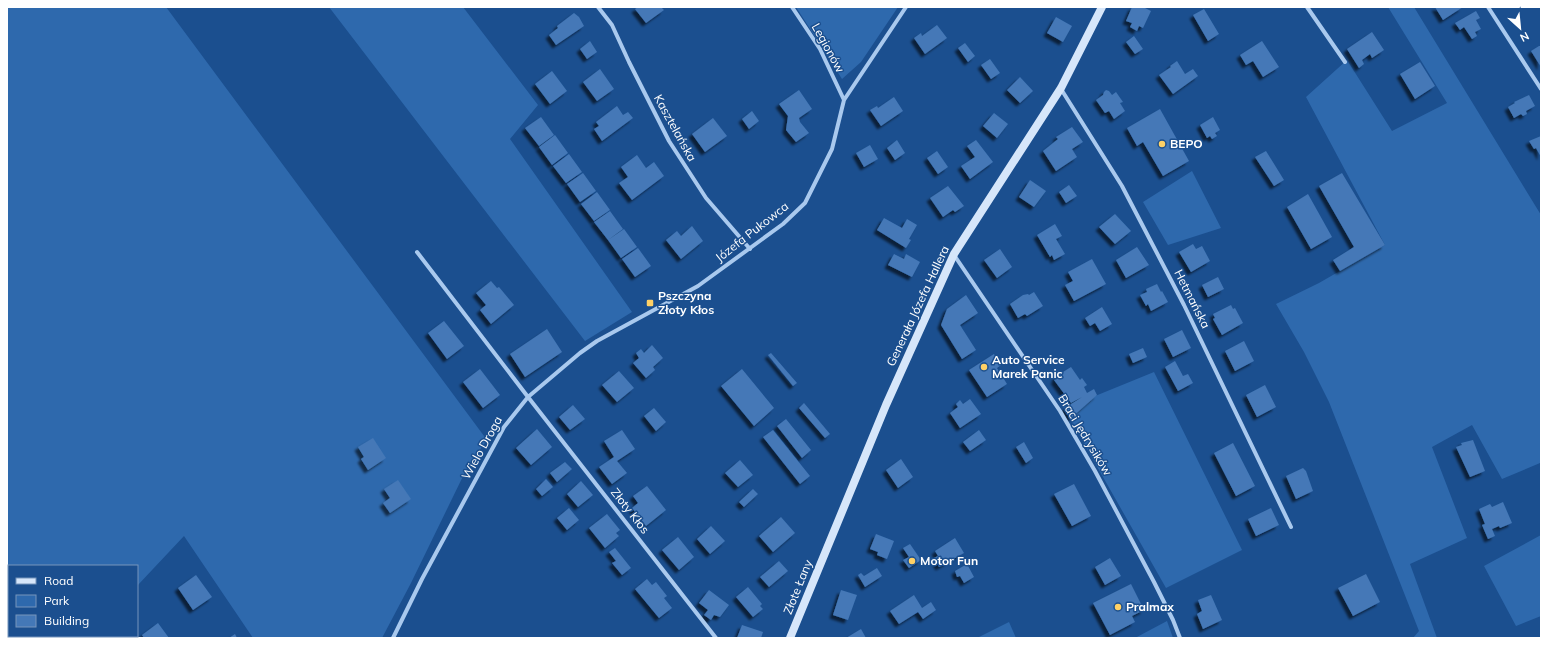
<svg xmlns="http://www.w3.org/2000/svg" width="1548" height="645" font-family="Mulish,sans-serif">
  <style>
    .green { fill: #2e69ad }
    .building { fill: #4478b7; filter: url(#shadow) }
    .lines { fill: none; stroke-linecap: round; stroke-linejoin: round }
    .street { stroke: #a9c9ee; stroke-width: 4 }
    .secondary { stroke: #d6e6fa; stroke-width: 8 }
    .poi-dot { fill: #ffd166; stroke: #1b4f8f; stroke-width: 1.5 }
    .labels { text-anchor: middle; stroke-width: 3; stroke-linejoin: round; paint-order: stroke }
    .street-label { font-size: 12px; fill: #fff; stroke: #1b4f8f }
    .poi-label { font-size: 12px; font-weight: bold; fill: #fff; stroke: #1b4f8f; text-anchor: start }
  </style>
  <defs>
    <filter id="shadow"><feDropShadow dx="-3.5" dy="3.5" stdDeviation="1" flood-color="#0009"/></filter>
  </defs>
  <rect width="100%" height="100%" fill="#1b4f8f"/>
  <path class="green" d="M7 7H166L487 440 468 466 411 583 382 638H253L184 536 137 586V566H9V613L7 605Z
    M329 7H463L538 105 510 139 632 312 585 341Z
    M796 7H898L861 62 842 79Z
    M1388 7H1414L1541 215V466L1540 463 1502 479 1472 425 1432 447 1467 538 1410 564 1437 638H1413L1419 631 1329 402 1304 352 1276 304 1319 283 1385 245 1306 97 1347 60 1392 131 1447 103Z
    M1192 171 1221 228 1168 245 1143 202Z
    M1154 372 1242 550 1166 588 1061 403H1078Z
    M1541 535V616L1516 626 1484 566Z
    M1167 621 1173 638H1135Z
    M1009 622 1016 638H977Z
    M14 636H126L127 638H15Z"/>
  <path class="building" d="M638 7H661L664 10 646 23 635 9Z
    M1132 7H1143L1151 11 1143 28 1139 26 1137 31 1130 27 1132 23 1126 21Z
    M1435 7H1463L1443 20Z
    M1204 9 1219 34 1208 41 1193 15Z
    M1476 11 1480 18 1476 20 1481 29 1475 32 1477 36 1472 39 1464 27 1460 30 1455 23Z
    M574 13 579 17 584 26 556 45 549 35 558 28 557 26Z
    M1056 17 1072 26 1063 42 1047 33Z
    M937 25 947 38 925 54 914 38 921 33 922 36Z
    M1372 32 1384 50 1372 58 1370 54 1362 60 1364 64 1359 68 1347 49Z
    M1134 36 1143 49 1135 54 1126 42Z
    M590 41 597 52 587 59 580 49Z
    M1262 41 1279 67 1263 77 1253 61 1246 65 1240 55Z
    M965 43 975 56 968 62 958 48Z
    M1539 46H1541V67L1531 51Z
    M990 59 1000 73 991 79 981 65Z
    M1177 61 1185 74 1193 69 1198 76 1173 94 1159 75 1171 67 1170 66Z
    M1420 62 1435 86 1415 99 1400 74Z
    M600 69 614 89 597 101 583 82Z
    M552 71 567 91 550 104 535 84Z
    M1020 77 1033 91 1020 103 1007 90Z
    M799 90 812 109 799 118 800 122 809 133 796 142 786 130 788 116 779 104Z
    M1106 90 1109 91 1112 95 1116 92 1123 102 1120 103 1125 111 1114 119 1109 111 1105 113 1096 100 1103 95 1104 92Z
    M1529 95 1535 106 1526 111 1527 114 1523 116 1521 114 1514 118 1508 107 1515 103 1514 102Z
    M894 97 903 111 881 126 870 110 877 106 878 108Z
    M617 106 623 115 628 112 633 118 602 141 594 129 599 126 596 122Z
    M1160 109 1189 161 1163 176 1143 142 1137 146 1127 128Z
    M752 111 759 121 749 129 742 119Z
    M994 113 1008 124 997 138 983 126Z
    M541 117 554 135 539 146 525 128Z
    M1213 117 1220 130 1215 133 1217 136 1212 139 1210 136 1207 138 1200 125Z
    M713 118 727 136 705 152 692 134Z
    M1072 127 1083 142 1072 149 1077 157 1056 171 1043 151 1058 139 1056 137Z
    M555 135 568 153 552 165 539 147Z
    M1541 136V157L1536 148 1534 149 1529 141Z
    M897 140 905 153 895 160 887 148Z
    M976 140 993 162 970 179 961 166 975 157 967 146Z
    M870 145 878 159 864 167 856 153Z
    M937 151 948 167 938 174 927 158Z
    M1266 151 1284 180 1274 186 1255 157Z
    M569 154 582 172 566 183 553 166Z
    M637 155 646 168 654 162 664 176 632 200 619 183 628 177 621 167Z
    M583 173 596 191 580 202 567 184Z
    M1342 173 1385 245 1340 271 1333 260 1354 247 1319 186Z
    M1030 180 1046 191 1034 207 1019 197Z
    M1069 185 1077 196 1066 203 1059 192Z
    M948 186 964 206 955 212 953 210 943 217 930 198Z
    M597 192 610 210 594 221 581 204Z
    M1308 194 1332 237 1311 249 1287 207Z
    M610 211 623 229 608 240 594 222Z
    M1115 214 1131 231 1115 244 1099 227Z
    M884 218 902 228 907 219 917 225 909 239 911 240 906 248 877 230Z
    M1055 224 1062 236 1056 239 1065 254 1054 260 1052 255 1050 257 1037 235Z
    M692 226 703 241 681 259 666 240 677 231 681 236Z
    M624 229 637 247 621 258 608 240Z
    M1193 244 1196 249 1202 246 1210 261 1191 272 1179 252Z
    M1137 247 1149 265 1126 278 1116 260Z
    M638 248 651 266 635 277 622 259Z
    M1000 249 1012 267 997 278 984 260Z
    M894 254 904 259 906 254 920 262 912 277 888 265Z
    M1092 259 1106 284 1074 301 1065 285 1073 281 1068 272Z
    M1218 277 1224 289 1208 297 1202 285Z
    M491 281 497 288 499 287 514 305 491 324 480 310 486 305 476 293Z
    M1157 284 1161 292 1162 291 1168 302 1151 311 1148 304 1146 306 1140 295 1147 292 1146 289Z
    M1034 292 1043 306 1027 316 1025 314 1018 318 1010 304 1023 295 1028 294 1029 295Z
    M966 295 978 313 960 325 976 350 962 359 941 325 947 309Z
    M1231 305 1233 309 1235 308 1243 323 1222 335 1213 319 1215 318 1213 314Z
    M1102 307 1112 324 1100 331 1095 323 1090 326 1085 318Z
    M444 321 464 346 447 359 428 333Z
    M547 329 562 352 525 377 510 354Z
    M1182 330 1191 348 1173 357 1164 339Z
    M1244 341 1254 361 1235 371 1225 351Z
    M652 345 663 358 653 367 655 370 646 378 633 363 639 358 636 353 641 349 644 353Z
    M1143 348 1147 357 1133 363 1129 354Z
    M771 353 797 383 793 386 768 355Z
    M994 354 1001 365 997 368 1007 384 987 397 969 370Z
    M1175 361 1183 376 1188 374 1193 383 1178 391 1165 367Z
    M1071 367 1080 380 1082 378 1087 385 1084 387 1087 393 1094 389 1097 395 1071 418 1065 408 1082 397 1071 403 1054 380 1056 379 1055 377Z
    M480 369 500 395 483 408 463 382Z
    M742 369 774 408 754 426 721 386Z
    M619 371 634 388 617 402 602 385Z
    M1265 385 1276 407 1257 417 1246 395Z
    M970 399 981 414 960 428 950 413 958 407 956 404 960 400 963 404Z
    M804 403 830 434 825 438 799 408Z
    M573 405 585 419 570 430 559 417Z
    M654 408 666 422 656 431 644 416Z
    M786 419 811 450 802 458 777 426Z
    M537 429 552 447 531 465 516 448Z
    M622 430 635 449 617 461 627 473 612 484 599 467 614 457 604 441Z
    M773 430 810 476 800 484 763 437Z
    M979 430 986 440 970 451 963 442Z
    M373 438 386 458 368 470 361 459 364 457 358 447Z
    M1473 440 1485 471 1470 477 1456 447 1462 445 1461 443Z
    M1024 442 1033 458 1026 463 1016 447Z
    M1233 443 1255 486 1236 496 1214 453Z
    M901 459 913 477 898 488 886 470Z
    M740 460 753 475 738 487 725 473Z
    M565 462 572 469 557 482 550 473Z
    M1303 468 1306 471 1313 491 1296 499 1286 476Z
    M546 479 553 487 542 496 536 489Z
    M398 480 411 499 390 513 383 503 390 498 384 489Z
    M581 481 593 495 578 507 567 494Z
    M1074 484 1091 516 1072 526 1054 494Z
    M647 486 666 510 646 526 632 508 638 503 633 496Z
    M753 489 758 494 744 507 739 502Z
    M1503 502 1512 523 1500 528 1499 526 1492 529 1495 536 1488 539 1482 525 1485 524 1479 509 1490 504 1492 507Z
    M569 508 579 520 567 530 557 518Z
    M1271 508 1279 525 1256 536 1248 519Z
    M607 514 620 530 616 533 619 536 605 548 589 528Z
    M781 517 795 533 773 552 759 536Z
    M711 526 725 541 710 554 697 539Z
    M876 534 894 541 887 559 877 555 878 552 870 549Z
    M678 537 694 557 679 570 662 550Z
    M955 538 964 553 939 567 934 558 938 556 935 551Z
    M910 544 921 560 909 568 903 560 909 557 903 548Z
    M615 548 631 568 622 575 612 563 616 561 609 552Z
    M1110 558 1121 576 1105 585 1095 567Z
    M779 561 788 571 769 587 760 577Z
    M967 564 974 577 964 583 960 576 957 577 955 571Z
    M877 568 882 576 865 587 858 575 861 573 864 576Z
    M1366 574 1380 602 1353 616 1338 588Z
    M196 575 212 597 193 610 178 588Z
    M647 579 652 585 656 582 667 596 664 598 672 608 659 618 635 589Z
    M1131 584 1144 610 1132 616 1135 622 1110 635 1093 603Z
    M748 587 762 604 760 606 763 609 753 617 736 597Z
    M709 590 729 605 720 617 714 615 711 620 704 615 708 610 699 603Z
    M841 590 857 595 848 620 833 615Z
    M914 595 922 608 931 602 936 610 923 619 918 612 899 624 890 611Z
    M1211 595 1222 620 1203 629 1197 614 1202 611 1198 600Z
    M158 623 169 638H144L142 635Z
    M742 625 763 632 761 638H737Z
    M861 629 866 638H846Z
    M235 634 237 638H229Z"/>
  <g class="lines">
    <path class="street" d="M598 7 612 25 629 62 669 141 706 198 750 249
      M792 7 820 49 844 100
      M1307 7 1345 62
      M1488 7 1541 89
      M1061 89 1122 186 1184 305 1291 527
      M417 252 528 397 716 638
      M954 255 1060 411 1095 471 1154 582 1173 620 1180 638
      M393 638 422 579 504 427 528 397 580 353 597 341 698 286 783 224 805 203 832 149 844 100 906 7"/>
    <path class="secondary" d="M790 638 886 405 954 254 1061 88 1102 7"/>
  </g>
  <g class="poi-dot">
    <circle cx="1162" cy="144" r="4"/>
    <rect x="646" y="299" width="8" height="8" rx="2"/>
    <circle cx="984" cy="367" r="4"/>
    <circle cx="912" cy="561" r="4"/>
    <circle cx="1118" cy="607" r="4"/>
  </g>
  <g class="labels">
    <g class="street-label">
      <text transform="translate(828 48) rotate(61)" y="4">Legionów</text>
      <text transform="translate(675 128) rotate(61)" y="4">Kasztelańska</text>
      <text transform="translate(752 232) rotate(-38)" y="4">Józefa Pukowca</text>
      <text transform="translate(1192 299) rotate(63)" y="4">Hetmańska</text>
      <text transform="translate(918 306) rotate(-65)" y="4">Generała Józefa Hallera</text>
      <text transform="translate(1085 435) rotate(59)" y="4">Braci Jędrysików</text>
      <text transform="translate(482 448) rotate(-61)" y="4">Wielo Droga</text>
      <text transform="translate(630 511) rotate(52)" y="4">Złoty Kłos</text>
      <text transform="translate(798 587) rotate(-68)" y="4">Złote Łany</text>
    </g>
    <g class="poi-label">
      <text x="1170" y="148">BEPO</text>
      <text x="658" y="300">Pszczyna<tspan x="658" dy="14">Złoty Kłos</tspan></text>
      <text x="992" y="364">Auto Service<tspan x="992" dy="14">Marek Panic</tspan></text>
      <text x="920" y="565">Motor Fun</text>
      <text x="1126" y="611">Pralmax</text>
    </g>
  </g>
  <rect width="1548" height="645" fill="none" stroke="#ffffff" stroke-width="16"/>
  <rect x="8" y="565" width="130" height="72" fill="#1b4f8f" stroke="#7695bc"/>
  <rect x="16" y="578" width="20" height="6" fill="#d6e6fa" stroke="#7695bc"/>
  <text x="44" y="585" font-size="12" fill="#ffffff">Road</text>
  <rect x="16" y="595" width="20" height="12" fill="#2e69ad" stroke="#7695bc"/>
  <text x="44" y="605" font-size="12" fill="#ffffff">Park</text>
  <rect x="16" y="615" width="20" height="12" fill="#4478b7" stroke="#7695bc"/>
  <text x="44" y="625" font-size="12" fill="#ffffff">Building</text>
  <g transform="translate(1520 28) rotate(153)" stroke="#1b4f8f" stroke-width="3" paint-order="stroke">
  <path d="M0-3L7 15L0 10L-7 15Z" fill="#ffffff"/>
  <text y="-6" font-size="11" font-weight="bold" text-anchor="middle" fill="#ffffff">N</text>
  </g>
</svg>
